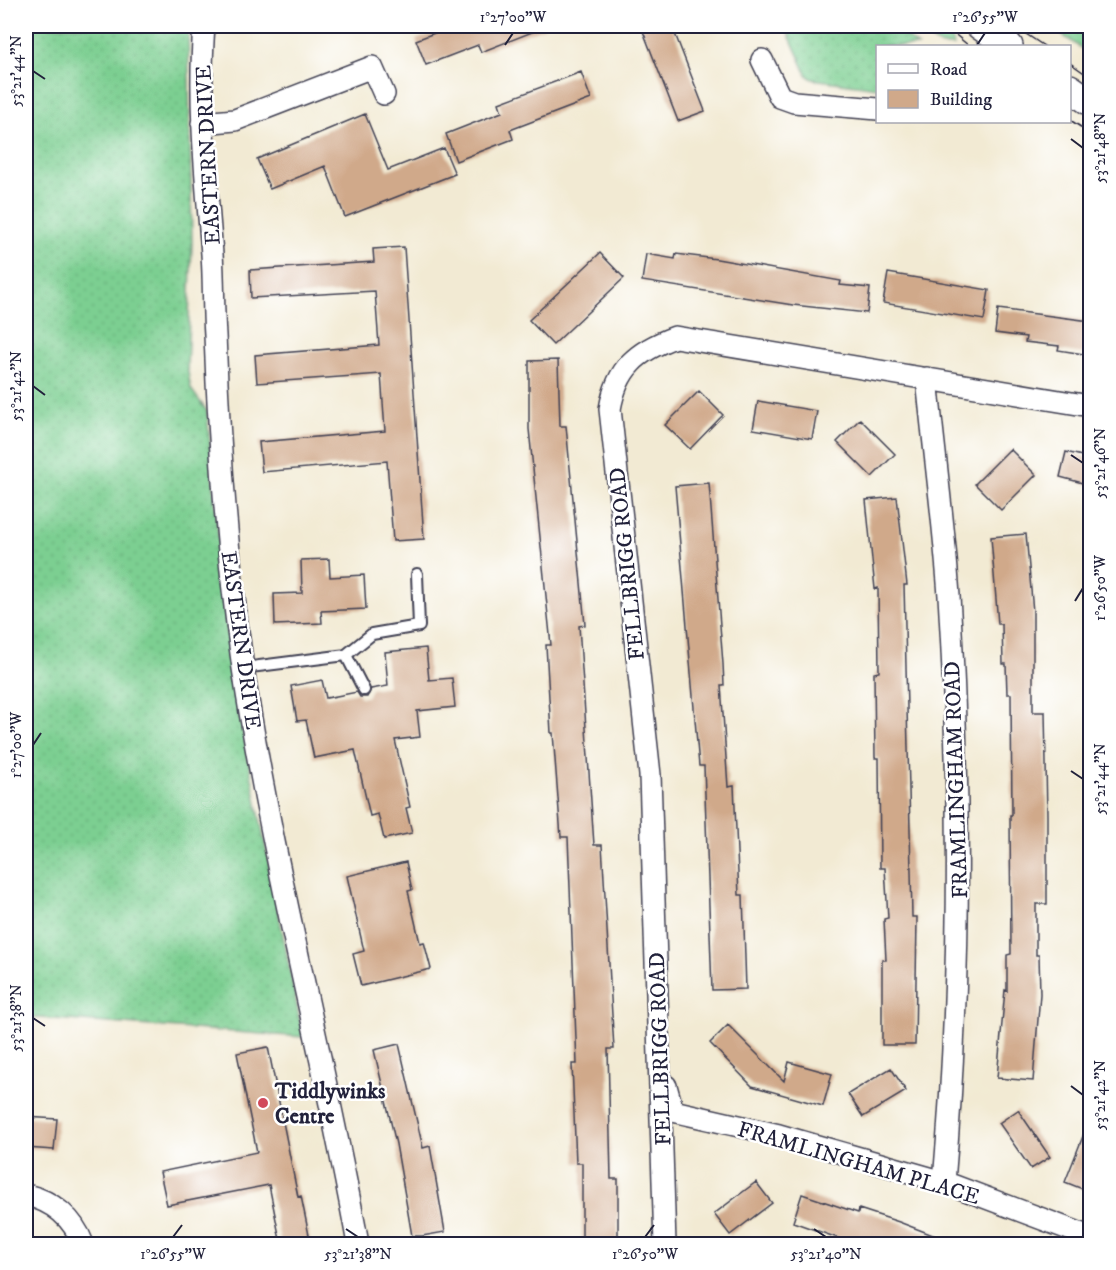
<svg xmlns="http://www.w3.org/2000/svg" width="1116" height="1270" font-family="'IM FELL DW Pica',serif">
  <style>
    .grass { fill: url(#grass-dots); stroke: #4f7866; stroke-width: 1.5 }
    .building { fill: #d0a98a }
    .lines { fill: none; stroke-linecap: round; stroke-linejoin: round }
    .service-casing { stroke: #414052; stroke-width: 14 }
    .minor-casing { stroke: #414052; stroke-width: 24 }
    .tertiary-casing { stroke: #414052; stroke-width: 30 }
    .service { stroke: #fff; stroke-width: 10 }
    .minor { stroke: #fff; stroke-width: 21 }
    .tertiary { stroke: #fff; stroke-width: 27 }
    .tram { stroke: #22223b; stroke-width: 1.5 }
    .ticks { fill: none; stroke: #22223b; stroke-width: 2 }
    .poi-dot { fill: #d1495b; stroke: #fff; stroke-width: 2 }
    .labels { text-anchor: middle; stroke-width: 5; stroke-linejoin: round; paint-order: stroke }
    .street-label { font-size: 22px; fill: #22223b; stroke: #fff }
    .poi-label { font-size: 22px; font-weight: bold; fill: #22223b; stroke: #fff; text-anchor: start }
    .neatline { fill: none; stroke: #22223b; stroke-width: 2 }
    .ticks-label { font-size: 15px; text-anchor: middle; fill: #22223b }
  </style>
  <defs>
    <pattern id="grass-dots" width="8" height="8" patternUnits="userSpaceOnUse" patternTransform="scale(1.5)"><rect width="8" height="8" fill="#7ccf91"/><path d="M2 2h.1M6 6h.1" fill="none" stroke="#6bb17e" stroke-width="1.8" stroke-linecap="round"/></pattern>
  </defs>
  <rect width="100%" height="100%" fill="#fff"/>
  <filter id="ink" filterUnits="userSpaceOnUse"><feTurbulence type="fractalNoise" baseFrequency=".0167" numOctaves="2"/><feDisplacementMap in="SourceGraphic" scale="12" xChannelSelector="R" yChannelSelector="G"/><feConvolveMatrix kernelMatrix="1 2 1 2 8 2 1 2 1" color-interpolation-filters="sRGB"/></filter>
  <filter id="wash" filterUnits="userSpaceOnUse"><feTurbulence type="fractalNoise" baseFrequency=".008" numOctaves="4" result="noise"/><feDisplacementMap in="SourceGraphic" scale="24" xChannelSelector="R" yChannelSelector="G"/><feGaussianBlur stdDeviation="1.35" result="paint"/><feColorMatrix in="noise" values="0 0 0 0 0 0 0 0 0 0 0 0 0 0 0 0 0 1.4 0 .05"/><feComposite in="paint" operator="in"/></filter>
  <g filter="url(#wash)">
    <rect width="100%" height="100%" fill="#f2ead3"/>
    <path class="grass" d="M26 26H188L192 243 187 367 191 389 207 411 226 623 239 712 303 1037 26 1017Z
      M785 26H893L918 46H878L877 88 812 79 807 75Z
      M911 26H937L950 37 954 46H941Z
      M1049 26H1090V54Z"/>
    <g id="blocks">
      <path class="building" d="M453 26H544L545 27 481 52 478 45 426 65 416 40Z
        M641 26H672L705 111 678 121Z
        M581 72 591 99 510 130 513 139 456 161 446 134 502 112 499 103Z
        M365 114 388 170 444 148 455 174 345 217 325 166 270 189 257 159Z
        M404 247 424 539 393 541 387 461 262 472 259 442 385 431 381 374 257 383 255 355 379 345 375 291 251 298 250 270 374 262 373 249Z
        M600 253 624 278 553 345 529 320Z
        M646 254 675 259 676 254 717 259 841 281 840 285 870 288 867 313 793 305 642 281Z
        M888 273 989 290 984 320 883 303Z
        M998 309 1090 321V355L1058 350 1059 346 1025 342 1026 337 995 333Z
        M558 360 560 426H566L585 625 579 626 594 845H602L614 1049H608L611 1179H618V1245H582V1163H576L572 1064H577L568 837H561L553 733H551L546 645H551L529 429V361Z
        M699 391 723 415 690 449 665 425Z
        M758 401 817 411 812 439 753 429Z
        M860 419 895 454 872 477 837 442Z
        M1010 449 1036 475 1001 510 975 484Z
        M1066 452 1090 458V485L1060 477Z
        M709 483 723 664 724 685H721L728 787 734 786 739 895H743L746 989 712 990 704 766H699L675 486Z
        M897 497 907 585H904L911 871 912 917H917L915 1045H882V960H886L884 919 888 918 885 868H880L879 758H875L874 673 879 672 878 588 875 589 866 500Z
        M1026 534 1033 612V712H1045L1047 815V904H1036V955H1039L1040 994 1033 1081 997 1078 1005 990 1007 991V955L1011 954 1010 815H1012L1011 694H1007L1006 664H1003L1002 624H998L991 537Z
        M329 559 330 577 364 575 366 609 321 611 322 623 275 625 274 594 302 593 301 560Z
        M426 648 429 680 452 678 455 707 417 711 420 737 395 740 410 807 406 808 412 833 384 839 378 814 370 816 355 750 314 758 306 720 297 721 291 686 322 680 326 698 357 692 360 697H367L371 689 388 686 385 652Z
        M406 862 412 890 408 891 420 943 424 942 431 969 361 986 353 954 364 951 347 876Z
        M728 1025 784 1081 789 1062 832 1074 823 1106 752 1086 710 1043Z
        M399 1044 423 1148 430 1146 445 1232 422 1236H412L396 1144 374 1050Z
        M268 1047 298 1197 301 1196 311 1245H281L269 1185 167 1205 160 1172 257 1152 237 1053Z
        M891 1068 906 1091 863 1117 848 1094Z
        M1018 1110 1050 1157 1031 1169 999 1123Z
        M26 1117 57 1119 54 1150 26 1148Z
        M1089 1121H1090V1192L1065 1182Z
        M756 1182 772 1203 730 1235 714 1214Z
        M802 1194 858 1213 859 1209 899 1222 951 1242 950 1245H857L793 1222Z"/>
    </g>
  </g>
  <g filter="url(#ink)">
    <use href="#blocks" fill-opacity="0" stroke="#414052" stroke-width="1.5"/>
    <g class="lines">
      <g class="service-casing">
        <path id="service" d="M346 655 364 690
          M243 668 346 655 372 634 419 626 417 574"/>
      </g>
      <g class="minor-casing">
        <path id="minor" d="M204 26C198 102 206 178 212 254 214 281 213 308 215 335 219 445 227 558 243 668 272 862 323 1052 358 1244
          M762 60 780 97 794 102 878 109
          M202 123 235 120 372 67 384 94
          M927 378C934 451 944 523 949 596 961 791 961 987 944 1182
          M666 1086 673 1111 779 1135 944 1182 1090 1237
          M26 1195C53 1201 73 1218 83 1244
          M665 1244 650 775 610 409C617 368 637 351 675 337L1090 406"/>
      </g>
      <g class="tertiary-casing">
        <path id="tertiary" d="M980 26 1009 46
          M1070 88 1090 102"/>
      </g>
      <use href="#service" class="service"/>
      <use href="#minor" class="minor"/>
      <use href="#tertiary" class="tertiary"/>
      <path class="tram" d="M945 26 969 46
        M1014 26 1044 46
        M1070 63 1090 77
        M1070 120 1090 133"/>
    </g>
  </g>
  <path class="ticks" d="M505 45 513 33M977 45 985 33M33 71 45 79M1071 139 1083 148M33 386 45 395M1071 455 1083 463M1075 601 1083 588M33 745 41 733M1071 771 1083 779M33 1018 45 1026M1071 1086 1083 1095M346 1229 358 1237M814 1229 826 1237M173 1237 182 1225M645 1237 654 1225"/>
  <circle class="poi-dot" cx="263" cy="1103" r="6"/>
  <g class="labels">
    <g class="street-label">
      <text transform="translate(207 155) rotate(-93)" y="8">EASTERN DRIVE</text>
      <text transform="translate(626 564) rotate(-96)" y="8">FELLBRIGG ROAD</text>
      <text transform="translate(242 640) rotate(82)" y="8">EASTERN DRIVE</text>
      <text transform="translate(955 780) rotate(-92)" y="8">FRAMLINGHAM ROAD</text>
      <text transform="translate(659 1049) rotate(-92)" y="8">FELLBRIGG ROAD</text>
      <text transform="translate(859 1162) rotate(16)" y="8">FRAMLINGHAM PLACE</text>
    </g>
    <g class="poi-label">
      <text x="275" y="1098">Tiddlywinks<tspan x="275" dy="25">Centre</tspan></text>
    </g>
  </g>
  <rect width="1116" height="1270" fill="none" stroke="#fff" stroke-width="66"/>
  <rect x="876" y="45" width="195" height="78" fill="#ffffff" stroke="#a7a7b1" stroke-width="1.5"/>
  <rect x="888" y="64" width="30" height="9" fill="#ffffff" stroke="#a7a7b1" stroke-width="1.5"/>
  <text x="930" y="75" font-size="18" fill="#22223b">Road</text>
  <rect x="888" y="90" width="30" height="18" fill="#d0a98a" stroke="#a7a7b1" stroke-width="1.5"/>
  <text x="930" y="105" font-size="18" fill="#22223b">Building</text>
  <rect x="33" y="33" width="1050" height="1204" class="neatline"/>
  <g class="ticks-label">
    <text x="513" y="22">1°27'00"W</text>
    <text x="985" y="22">1°26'55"W</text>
    <text transform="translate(16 71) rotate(-90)" y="5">53°21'44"N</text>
    <text transform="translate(1100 148) rotate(-90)" y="5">53°21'48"N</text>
    <text transform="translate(16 386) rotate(-90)" y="5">53°21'42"N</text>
    <text transform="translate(1100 463) rotate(-90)" y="5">53°21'46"N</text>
    <text transform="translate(1100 588) rotate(-90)" y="5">1°26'50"W</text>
    <text transform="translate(16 745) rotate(-90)" y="5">1°27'00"W</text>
    <text transform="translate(1100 779) rotate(-90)" y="5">53°21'44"N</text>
    <text transform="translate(16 1018) rotate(-90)" y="5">53°21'38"N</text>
    <text transform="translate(1100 1095) rotate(-90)" y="5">53°21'42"N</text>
    <text x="173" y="1259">1°26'55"W</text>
    <text x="358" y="1259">53°21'38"N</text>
    <text x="645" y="1259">1°26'50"W</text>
    <text x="826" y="1259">53°21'40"N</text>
  </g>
</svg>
